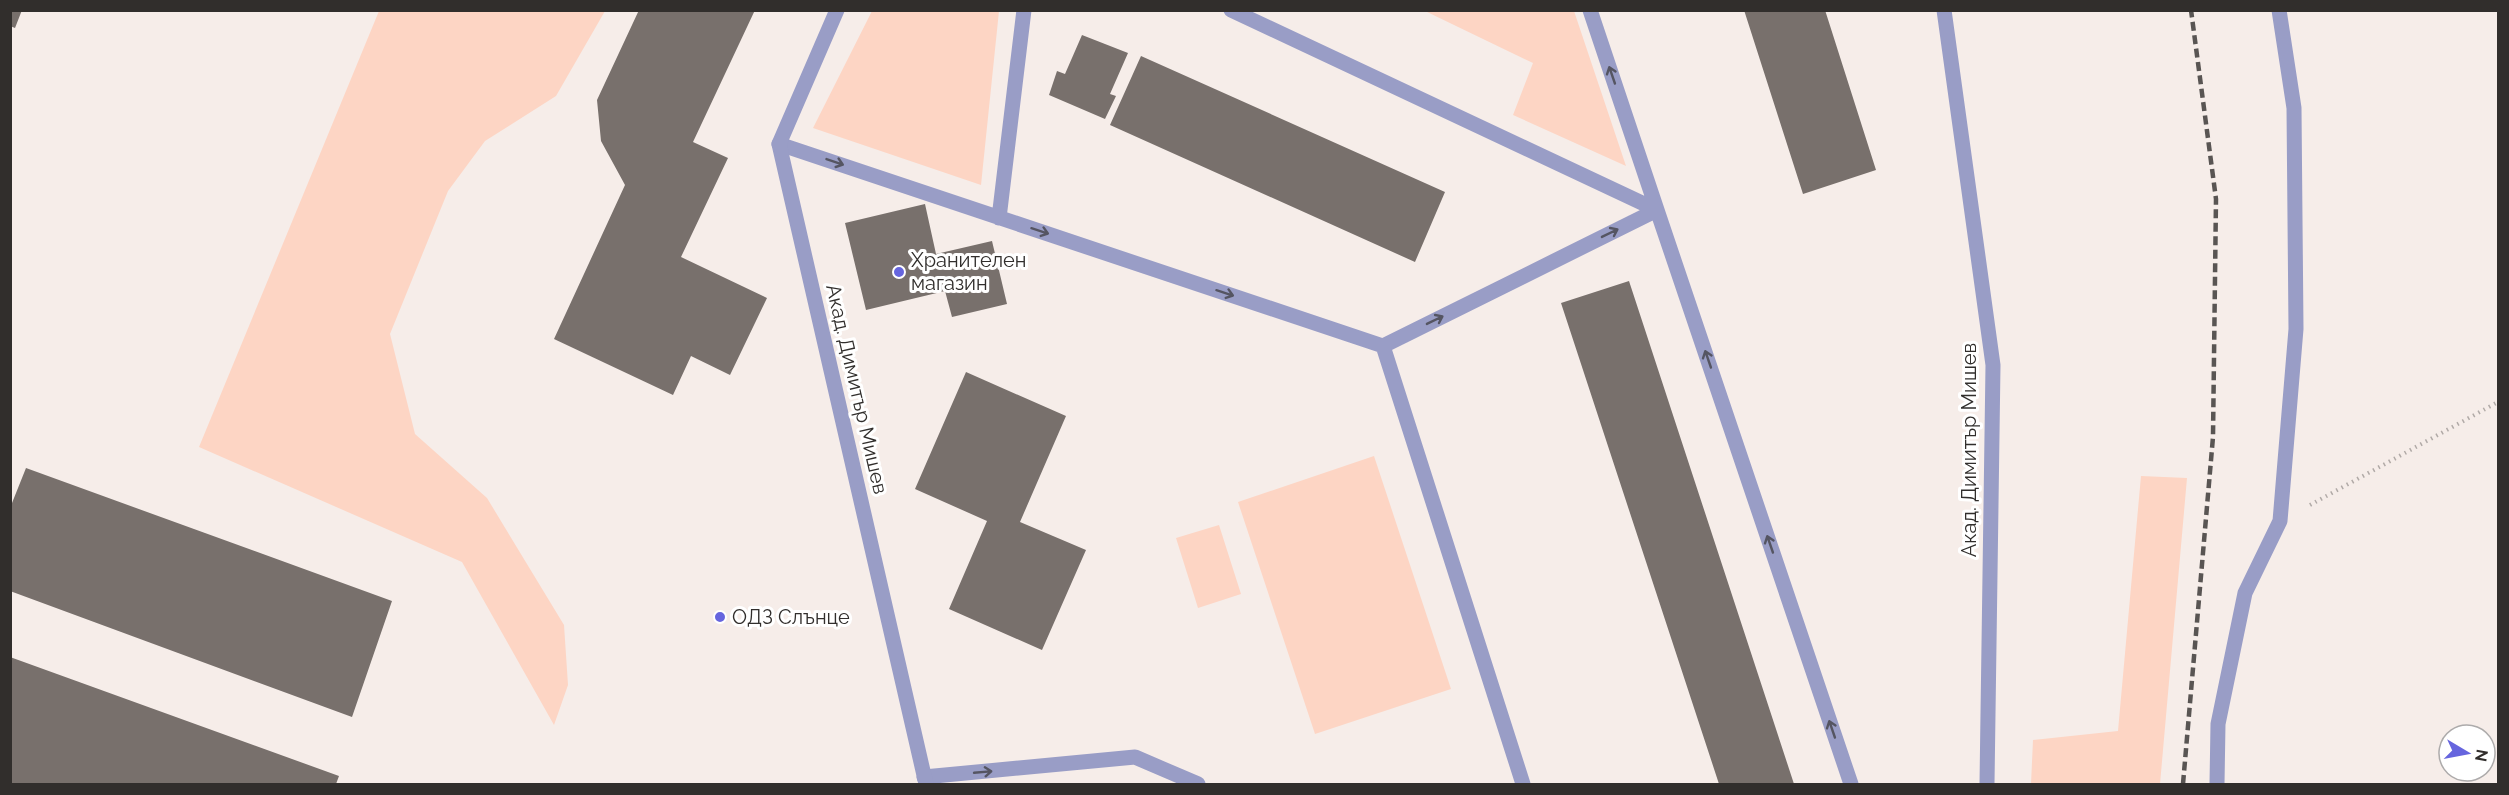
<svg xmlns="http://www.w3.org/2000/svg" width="2509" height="795" font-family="Raleway,sans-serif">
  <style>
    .green { fill: #fdd5c4 }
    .building { fill: #78706c }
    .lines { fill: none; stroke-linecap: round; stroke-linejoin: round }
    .path { stroke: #b1aaa7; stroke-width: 4; stroke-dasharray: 1.5 4.5; stroke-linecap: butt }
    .lane { stroke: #999dc6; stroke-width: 15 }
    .street { stroke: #999dc6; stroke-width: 15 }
    .rail { stroke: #595553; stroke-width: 4.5; stroke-dasharray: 9 4.5; stroke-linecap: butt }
    .oneway { stroke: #555562 }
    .poi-dot { fill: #6665de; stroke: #fff; stroke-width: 2 }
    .labels { text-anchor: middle; stroke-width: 6; stroke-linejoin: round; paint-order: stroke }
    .poi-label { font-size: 20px; fill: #312e2c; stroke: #fff; text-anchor: start }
    .street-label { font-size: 20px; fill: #312e2c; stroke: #fff }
  </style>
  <rect width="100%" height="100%" fill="#f6ede9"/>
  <path class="green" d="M379 11H605L556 96 485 141 448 191 390 334 415 434 487 498 564 625 568 685 554 725 462 562 199 447Z
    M872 11H999L981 185 813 128Z
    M1425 11H1574L1626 166 1513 115 1533 63Z
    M1374 456 1451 689 1315 734 1238 502Z
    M2141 476 2187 478 2160 784H2031L2033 740 2118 731Z
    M1219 525 1241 594 1198 608 1176 538Z"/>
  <path class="building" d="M10 10H22L15 28 10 26Z
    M639 10H755L693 142 728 158 681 257 767 298 730 375 691 356 673 395 554 339 625 185 601 141 597 100Z
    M1744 10H1825L1876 170 1803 194Z
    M1082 35 1128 53 1110 94 1116 96 1105 119 1049 95 1057 71 1065 74Z
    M1141 56 1445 192 1415 262 1110 125Z
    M925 204 936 254 992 241 1007 304 952 317 945 291 866 310 845 223Z
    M1629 281 1794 784H1719L1561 303Z
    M966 372 1066 416 1020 522 1086 550 1042 650 949 609 987 521 915 489Z
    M26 468 392 601 352 717 10 591V508Z
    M10 657 339 776 336 784H10Z"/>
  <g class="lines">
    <path class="path" d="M2310 505 2498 402"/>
    <path class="lane" d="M1231 10 1657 210 1851 784
      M779 144 1383 346 1657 210 1590 10
      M999 218 1024 10
      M1383 346 1523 784
      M924 777 1135 757 1198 784"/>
    <path class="street" d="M837 10 779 144 926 784
      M1944 10 1993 365 1987 784
      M2217 784 2218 724 2245 593 2280 521 2296 329 2294 108 2279 10"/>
    <path class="rail" d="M2183 784 2213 437 2216 199 2191 10"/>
  </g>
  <defs><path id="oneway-shaft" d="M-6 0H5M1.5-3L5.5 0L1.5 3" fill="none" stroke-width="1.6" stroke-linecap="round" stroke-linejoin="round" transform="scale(1.5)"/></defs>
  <g class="oneway">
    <use href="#oneway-shaft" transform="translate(1612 75) rotate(-109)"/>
    <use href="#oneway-shaft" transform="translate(835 162) rotate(19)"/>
    <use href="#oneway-shaft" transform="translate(1040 231) rotate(18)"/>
    <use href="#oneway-shaft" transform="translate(1610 233) rotate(-26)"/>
    <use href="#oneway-shaft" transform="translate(1225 293) rotate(18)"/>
    <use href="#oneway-shaft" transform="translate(1435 320) rotate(-26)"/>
    <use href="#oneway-shaft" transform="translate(1708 359) rotate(-109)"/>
    <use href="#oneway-shaft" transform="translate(1770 544) rotate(-109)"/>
    <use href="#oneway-shaft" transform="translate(1832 729) rotate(-109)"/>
    <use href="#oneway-shaft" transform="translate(983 772) rotate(-5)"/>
  </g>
  <g class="poi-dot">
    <circle cx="899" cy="272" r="6"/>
    <circle cx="720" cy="617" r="6"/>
  </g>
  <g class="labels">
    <g class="poi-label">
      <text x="911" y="267">Хранителен<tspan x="911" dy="23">магазин</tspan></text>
      <text x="732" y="624">ОДЗ Слънце</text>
    </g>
    <g class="street-label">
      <text transform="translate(857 389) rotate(77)" y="7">Акад. Димитър Мишев</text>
      <text transform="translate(1969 450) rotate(-90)" y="7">Акад. Димитър Мишев</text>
    </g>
  </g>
  <rect width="2509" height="795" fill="none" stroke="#312e2c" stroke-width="24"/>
  <g transform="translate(2467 753) rotate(100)"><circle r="28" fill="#ffffff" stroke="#adabab" stroke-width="1.5"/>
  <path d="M0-4.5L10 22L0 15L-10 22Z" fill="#6665de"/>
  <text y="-9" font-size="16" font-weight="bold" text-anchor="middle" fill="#312e2c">N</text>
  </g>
</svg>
